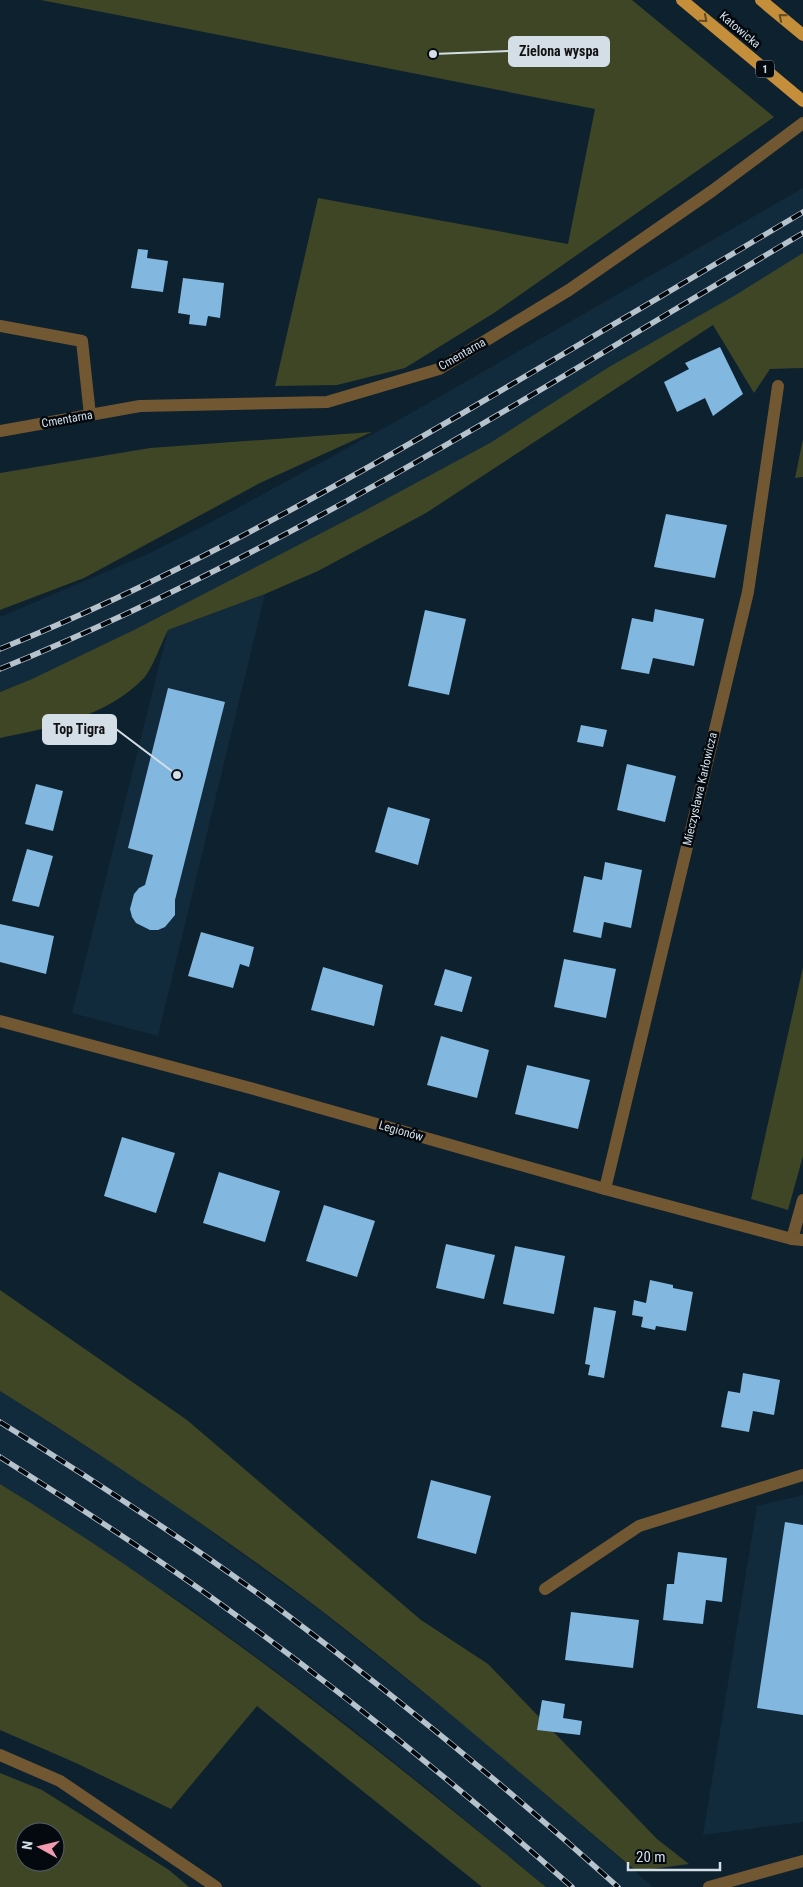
<svg xmlns="http://www.w3.org/2000/svg" width="803" height="1887" font-family="'Roboto Condensed',sans-serif">
  <style>
    .built { fill: #112b3c }
    .green { fill: #3e4625; fill-rule: evenodd }
    .building { fill: #82b7df }
    .lines { fill: none; stroke-linecap: round; stroke-linejoin: round }
    .service { stroke: #715732; stroke-width: 12 }
    .minor { stroke: #715732; stroke-width: 12 }
    .tertiary { stroke: #715732; stroke-width: 12 }
    .primary { stroke: #c48e3a; stroke-width: 12 }
    .rail-casing { stroke: #b7c3cc; stroke-width: 5.5 }
    .rail { stroke: #03090f; stroke-width: 4; stroke-dasharray: 11; stroke-linecap: butt }
    .oneway { stroke: #644c24 }
    .labels { text-anchor: middle; stroke-width: 5; stroke-linejoin: round; paint-order: stroke }
    .shield { fill: #03090f; stroke: #959ea6; stroke-width: 1 }
    .shield-label { font-size: 11px; font-weight: bold; fill: #d3dee7 }
    .street-label { font-size: 12px; fill: #d3dee7; stroke: #03090f }
    .leader { fill: none; stroke: #d3dee7; stroke-width: 2 }
    .callout-dot { fill: #d3dee7; stroke: #03090f; stroke-width: 2 }
    .callout { fill: #d3dee7; stroke: #d3dee7; stroke-width: 2 }
    .callout-label { font-size: 14px; text-anchor: middle; font-weight: bold; fill: #111 }
  </style>
  <rect width="100%" height="100%" fill="#0e212e"/>
  <path class="built" d="M803 188V259L433 478 69 664 0 692V617L148 554 223 516 404 417Z
    M265 594 158 1036 72 1013 168 630Z
    M0 1391 152 1489 317 1608 478 1736 653 1887H546L429 1790 346 1724 269 1666 188 1607 0 1484Z
    M803 1495V1822L703 1835 757 1506Z"/>
  <path class="green" d="M41 0H632L774 117 494 313 405 368 337 385 275 386 318 198 568 244 595 109Z
    M803 253V368L770 369 754 393 713 325 426 513 318 571 265 594 168 630C162 642 152 669 144 678 108 716 50 728 0 738V692L32 679 134 630 364 511 490 443 609 367 734 296Z
    M372 432 260 483 84 578 0 610V473L150 448Z
    M803 438V477L795 478 803 439Z
    M803 967V1156L788 1210 751 1199Z
    M0 1290 187 1420 421 1620 488 1664 657 1839 689 1864 636 1871C531 1782 427 1692 318 1608 215 1531 109 1459 0 1391Z
    M0 1484C194 1603 371 1742 546 1887H482L257 1706 171 1809 76 1763 0 1730Z
    M0 1773 42 1790 169 1870 189 1887H0ZM25 1832H55V1862H25Z"/>
  <path class="building" d="M138 249 148 250 147 258 168 261 163 292 131 288Z
    M183 278 224 283 220 318 208 316 206 326 189 324 190 315 178 313Z
    M720 347 743 394 713 416 705 398 677 412 664 382 689 369 685 363Z
    M666 514 727 525 715 578 654 567Z
    M655 609 704 619 694 666 653 658 649 674 621 669 632 618 653 622Z
    M425 610 466 619 449 695 408 686Z
    M168 688 225 702 175 900V915L165 927 158 930H150L136 923 132 917 130 909 134 894 139 888 145 885 153 855 128 848Z
    M581 725 607 730 603 747 577 742Z
    M627 764 676 776 665 822 617 810Z
    M36 784 63 791 53 831 25 824Z
    M388 807 430 819 418 865 375 852Z
    M27 849 53 856 39 907 12 901Z
    M605 862 642 870 631 928 604 922 601 938 573 932 584 876 602 880Z
    M0 924 54 936 46 974 0 962Z
    M201 932 254 947 249 967 240 964 233 988 188 976Z
    M564 959 616 969 606 1018 554 1007Z
    M323 967 383 985 374 1026 311 1010Z
    M445 969 472 977 462 1012 434 1005Z
    M441 1036 489 1050 477 1098 427 1085Z
    M527 1065 590 1080 578 1129 515 1114Z
    M122 1137 175 1153 156 1213 104 1196Z
    M219 1172 280 1191 265 1242 203 1223Z
    M324 1205 375 1221 357 1277 306 1261Z
    M446 1244 495 1255 484 1299 436 1288Z
    M515 1246 565 1256 554 1314 503 1304Z
    M650 1280 673 1285V1288L693 1292 686 1331 656 1326 655 1330 641 1327 643 1317 632 1315 634 1300 646 1303Z
    M594 1307 616 1311 604 1378 588 1375 590 1365 585 1364Z
    M743 1373 780 1380 774 1415 753 1411 749 1432 721 1427 728 1391 740 1393Z
    M431 1480 491 1496 476 1554 417 1538Z
    M785 1522 803 1525V1715L757 1708Z
    M678 1552 727 1558 722 1602 706 1600 703 1624 663 1620 667 1584H674Z
    M571 1612 639 1620 633 1668 565 1660Z
    M542 1700 565 1704 563 1718 582 1721 580 1735 537 1730Z"/>
  <g class="lines">
    <path class="service" d="M0 326 82 341 90 415
      M792 1239 803 1200
      M545 1589 639 1526 803 1475
      M0 1755 60 1781 216 1887"/>
    <path class="minor" d="M0 431 140 406 327 402 439 369 569 290 712 191 803 123
      M605 1189 748 592 778 386
      M709 1887 803 1861"/>
    <path class="tertiary" d="M0 1021 254 1089 605 1189 792 1239 803 1240"/>
    <path class="primary" d="M682 0 803 101
      M761 0 803 35"/>
    <g class="rail-casing">
      <path id="rail" d="M0 649C161 584 313 500 463 413 576 347 690 279 803 212
        M0 669C283 554 541 388 803 233
        M0 1422C95 1481 188 1542 278 1608 395 1696 509 1789 618 1887
        M0 1457C68 1500 136 1544 201 1590 330 1682 454 1782 572 1887"/>
    </g>
    <use href="#rail" class="rail"/>
  </g>
  <defs><path id="oneway-chevron" d="M-2-3.5L2.5 0L-2 3.5" fill="none" stroke-width="1.6" stroke-linecap="round" stroke-linejoin="round" transform="scale(1.25)"/></defs>
  <g class="oneway">
    <use href="#oneway-chevron" transform="translate(782 17) rotate(-140)"/>
    <use href="#oneway-chevron" transform="translate(704 19) rotate(40)"/>
  </g>
  <g class="labels">
    <rect class="shield" x="756" y="60.5" width="18" height="17" rx="4"/>
    <g class="shield-label">
      <text x="765" y="73">1</text>
    </g>
    <g class="street-label">
      <text transform="translate(740 30) rotate(40)" y="4">Katowicka</text>
      <text transform="translate(462 354) rotate(-30)" y="4">Cmentarna</text>
      <text transform="translate(67 419) rotate(-10)" y="4">Cmentarna</text>
      <text transform="translate(700 789) rotate(-77)" y="4">Mieczysława Karłowicza</text>
      <text transform="translate(401 1131) rotate(16)" y="4">Legionów</text>
    </g>
  </g>
  <path class="leader" d="M433 54L509 51M177 775L116 729"/>
  <g class="callout-dot">
    <circle cx="433" cy="54" r="5"/>
    <circle cx="177" cy="775" r="5"/>
  </g>
  <g class="callout">
    <rect x="509" y="37" width="100" height="29" rx="5"/>
    <rect x="43" y="715" width="73" height="29" rx="5"/>
  </g>
  <g class="callout-label">
    <text x="559" y="56">Zielona wyspa</text>
    <text x="79" y="734">Top Tigra</text>
  </g>
  <g transform="translate(40 1847) rotate(278)"><circle r="24" fill="#03090f" stroke="#565e65"/>
  <path d="M0-4L9 19L0 12L-9 19Z" fill="#f29aaf"/>
  <text y="-8" font-size="14" font-weight="bold" text-anchor="middle" fill="#d3dee7">N</text>
  </g>
  <path d="M628 1862v8h92v-8" fill="none" stroke="#d3dee7" stroke-width="2.5"/>
  <text x="636" y="1862" font-size="15" fill="#d3dee7" stroke="#03090f" stroke-width="4" paint-order="stroke">20 m</text>
</svg>
